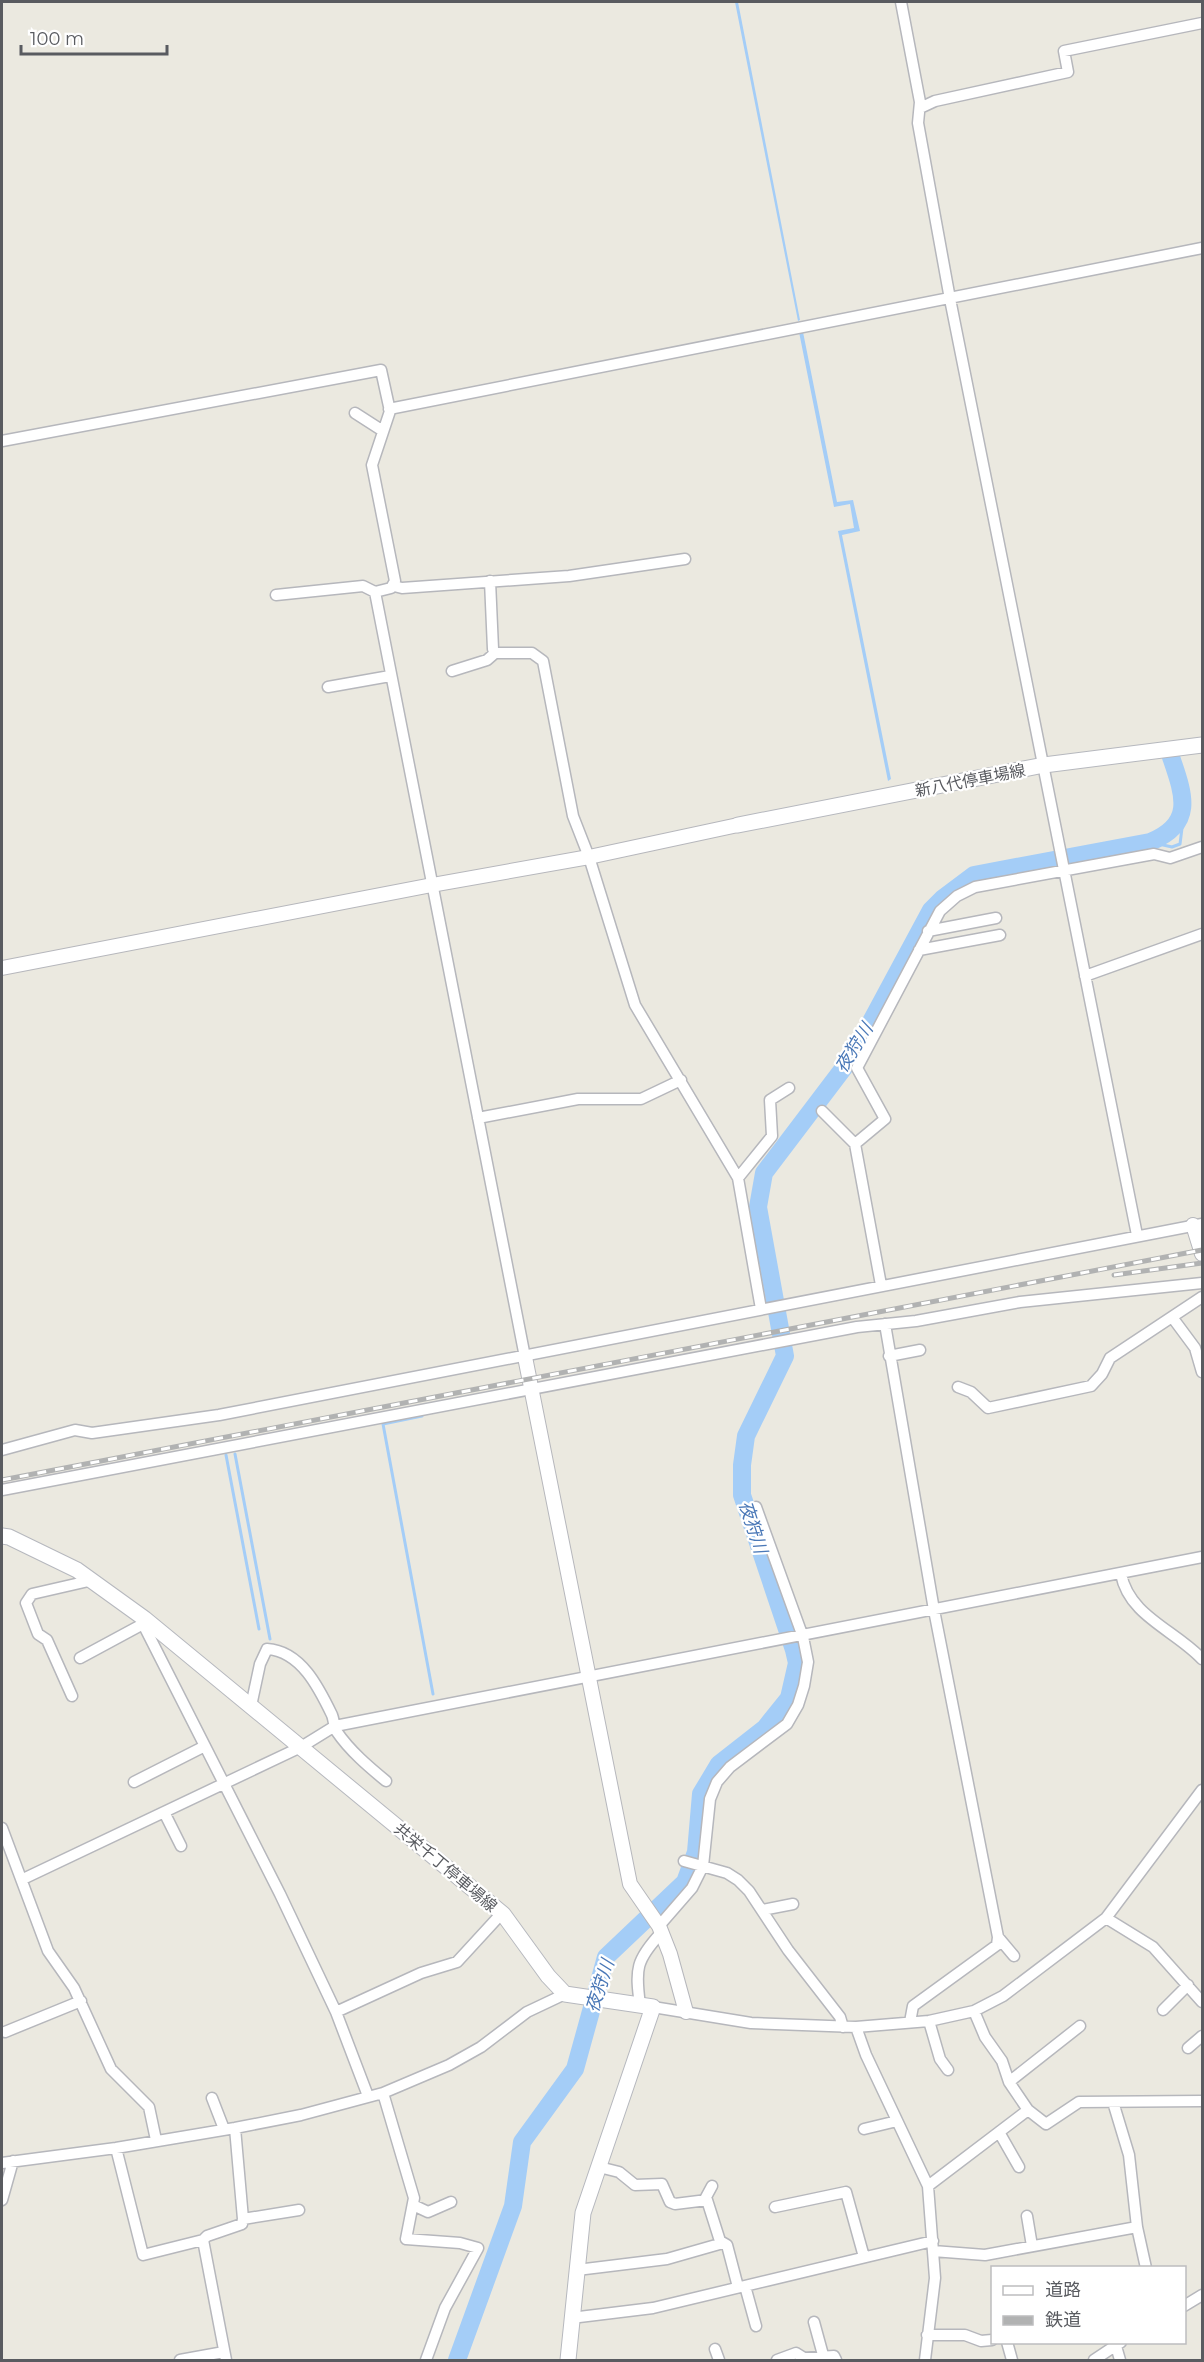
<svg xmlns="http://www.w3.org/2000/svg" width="1204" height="2362" font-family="Montserrat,'Noto Sans JP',sans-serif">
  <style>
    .water { fill: #a4cdf7 }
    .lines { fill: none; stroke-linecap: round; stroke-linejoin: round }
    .stream { stroke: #a4cdf7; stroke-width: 3 }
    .river { stroke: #a4cdf7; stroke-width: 18 }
    .minor-casing { stroke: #b6b7bc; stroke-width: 13 }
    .tertiary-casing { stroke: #b6b7bc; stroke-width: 16 }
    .secondary-casing { stroke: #b6b8be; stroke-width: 17 }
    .minor { stroke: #fff; stroke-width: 10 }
    .tertiary { stroke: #fff; stroke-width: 14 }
    .secondary { stroke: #fff; stroke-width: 15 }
    .rail-casing { stroke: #b1b2b2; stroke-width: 5 }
    .rail { stroke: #fff; stroke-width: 3; stroke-dasharray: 9; stroke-linecap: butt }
    .labels { text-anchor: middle; stroke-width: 4.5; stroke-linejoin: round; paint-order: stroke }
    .street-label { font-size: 16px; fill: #595b60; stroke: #fff }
    .water-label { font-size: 18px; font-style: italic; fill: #4a78b7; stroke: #fff }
  </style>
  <rect width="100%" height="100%" fill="#ebe9e0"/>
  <path class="water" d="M735 2H738L800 320 798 321Z
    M799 332H803L837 502 853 500 860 531 842 535 891 779 888 781 838 531 854 528 850 504 834 507Z"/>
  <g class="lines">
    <path class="stream" d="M1150 842 1172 847 1180 844 1184 812
      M422 1416 383 1424 433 1694
      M235 1454 270 1639
      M226 1455 259 1629"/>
    <path class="river" d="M457 2360 513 2206 522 2142 575 2069 606 1957 685 1882 696 1852 701 1794 719 1764 765 1728 789 1698 797 1663 794 1650 742 1495V1465L746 1436 785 1356 758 1207 764 1173 852 1057 931 910 942 899 974 875 1150 842C1195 824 1184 795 1171 757"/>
    <g class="minor-casing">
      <path id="minor" d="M901 2 920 102 918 123 950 299 1137 1235
        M920 108 935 101 1068 72 1064 51 1202 23
        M389 409 1202 248
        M355 413 383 431
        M2 441 381 370 390 411 372 465 395 581 391 588 375 592 525 1357
        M490 581 493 649 495 653H532L543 661 573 816 589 857 635 1005 738 1178 761 1309
        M394 586 402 588 569 576 685 559
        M276 595 363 586 375 592
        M452 671 487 660 495 653
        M328 687 390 676
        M928 931 996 918
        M919 950 1000 935
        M1085 976 1202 934
        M822 1111 855 1144
        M478 1118 578 1099H641L681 1080
        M738 1178 772 1136 770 1100 789 1088
        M881 1285 855 1144 885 1119 857 1068 940 911 957 896 975 887 1143 856 1154 854 1170 858 1202 847
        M1172 1317 1195 1348 1202 1372
        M885 1324 934 1610 998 1937 997 1945 913 2006 910 2022
        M889 1356 920 1350
        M958 1387 971 1392 988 1408 1091 1386 1102 1374 1110 1358 1202 1297
        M2 1450 75 1430 92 1433 219 1415 1202 1224
        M2 1490 857 1327 916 1321 1020 1302 1202 1283
        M1121 1574C1129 1616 1175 1630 1202 1659
        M145 1619 143 1624 280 1894 336 2012 368 2096
        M80 1658 143 1624
        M72 1696 47 1640 38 1634 26 1603 32 1594 93 1580
        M251 1706 260 1664 267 1649C301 1651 319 1688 332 1715 334 1720 334 1727 337 1732 350 1751 369 1767 386 1781
        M134 1782 205 1746
        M164 1812 181 1846
        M2 1828 48 1951 74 1988 111 2069 149 2107 156 2140
        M684 1861 727 1873 738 1880 749 1891 788 1950 840 2017 843 2027
        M23 1879 301 1747 335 1726 1202 1557
        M762 1910 793 1904
        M1106 1918 1153 1947 1202 2002
        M659 1926 692 1888 703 1866 710 1799 717 1782 730 1767 787 1724 798 1705 804 1686 808 1662 803 1637 756 1507
        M998 1937 1014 1956
        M640 2005C635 1969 636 1960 661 1933
        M653 2007 751 2023 856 2027 929 2021 974 2011 1003 1996 1106 1918 1202 1790
        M1163 2010 1188 1985
        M974 2011 985 2037 1002 2061 1009 2082 1028 2110
        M336 2012 421 1973 457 1962 502 1913
        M929 2021 940 2059 948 2070
        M856 2027 866 2055 928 2186 935 2278 925 2360
        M5 2032 81 2001
        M1188 2048 1202 2036
        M1009 2082 1080 2026
        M383 2093 414 2198 406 2239 460 2243 478 2248 445 2308 426 2360
        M212 2098 224 2129
        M1113 2102 1129 2155 1137 2227 1146 2268
        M864 2129 897 2121
        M999 2132 1019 2167
        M116 2148 143 2255 203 2240
        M2 2163 116 2148 235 2128 301 2115 383 2093 449 2065 481 2047 527 2012 565 1994
        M599 2167 619 2172 635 2185 662 2184 670 2202 675 2204 707 2200 720 2241 727 2245 738 2287
        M928 2186 1028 2110 1046 2124 1079 2102 1202 2101
        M705 2199 712 2186
        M2 2200 13 2161
        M413 2205 428 2212 451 2202
        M775 2207 846 2192 864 2257
        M1027 2216 1032 2246
        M243 2219 299 2210
        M933 2251 985 2255 1137 2227
        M577 2270 667 2259 723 2243
        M745 2286 756 2326
        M1184 2306 1202 2295
        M571 2318 653 2308 933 2241
        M814 2322 823 2355
        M927 2335H965L981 2341 992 2340
        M1007 2342 1012 2360
        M1116 2346 1120 2360
        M715 2349 719 2360
        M180 2360 224 2352
        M226 2360 203 2240 207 2236 242 2224 243 2219 235 2128
        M777 2360 796 2353 804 2358 834 2356 836 2360
        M1094 2360 1121 2342"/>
    </g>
    <g class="tertiary-casing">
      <path id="tertiary" d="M2 968 432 885 589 857 738 825
        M1193 1225 1202 1254
        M525 1357 630 1884 659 1926 670 1954 686 2012"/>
    </g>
    <g class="secondary-casing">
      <path id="secondary" d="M738 825 1044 765 1202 745
        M2 1536 9 1537 77 1570 145 1619 503 1914 548 1976 565 1994 653 2007 583 2213 568 2360"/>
    </g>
    <use href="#minor" class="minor"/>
    <use href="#tertiary" class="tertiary"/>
    <use href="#secondary" class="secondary"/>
    <g class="rail-casing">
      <path id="rail" d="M1114 1275 1202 1263
        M2 1480 1202 1250"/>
    </g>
    <use href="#rail" class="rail"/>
  </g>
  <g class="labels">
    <g class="street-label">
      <text transform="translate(970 780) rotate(-11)" y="6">新八代停車場線</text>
      <text transform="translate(446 1867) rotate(40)" y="6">共栄千丁停車場線</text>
    </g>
    <g class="water-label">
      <text transform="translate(854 1048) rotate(-58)" y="6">夜狩川</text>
      <text transform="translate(753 1527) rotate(72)" y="6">夜狩川</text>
      <text transform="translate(600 1986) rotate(-72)" y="6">夜狩川</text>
    </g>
  </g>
  <rect width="1204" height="2362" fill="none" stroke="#595b60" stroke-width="6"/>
  <rect x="991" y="2266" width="195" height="78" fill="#ffffff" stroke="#bdbdbf" stroke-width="1.5"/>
  <rect x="1003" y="2286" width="30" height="9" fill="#ffffff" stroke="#bdbdbf" stroke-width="1.5"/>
  <text x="1045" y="2296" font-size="18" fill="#595b60">道路</text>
  <rect x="1003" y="2316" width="30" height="9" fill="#b1b2b2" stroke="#bdbdbf" stroke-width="1.5"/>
  <text x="1045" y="2326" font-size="18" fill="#595b60">鉄道</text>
  <path d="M21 45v9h146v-9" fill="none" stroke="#595b60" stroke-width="3"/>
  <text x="30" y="45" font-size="18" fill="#595b60" stroke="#ffffff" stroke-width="4.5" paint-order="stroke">100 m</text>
</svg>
